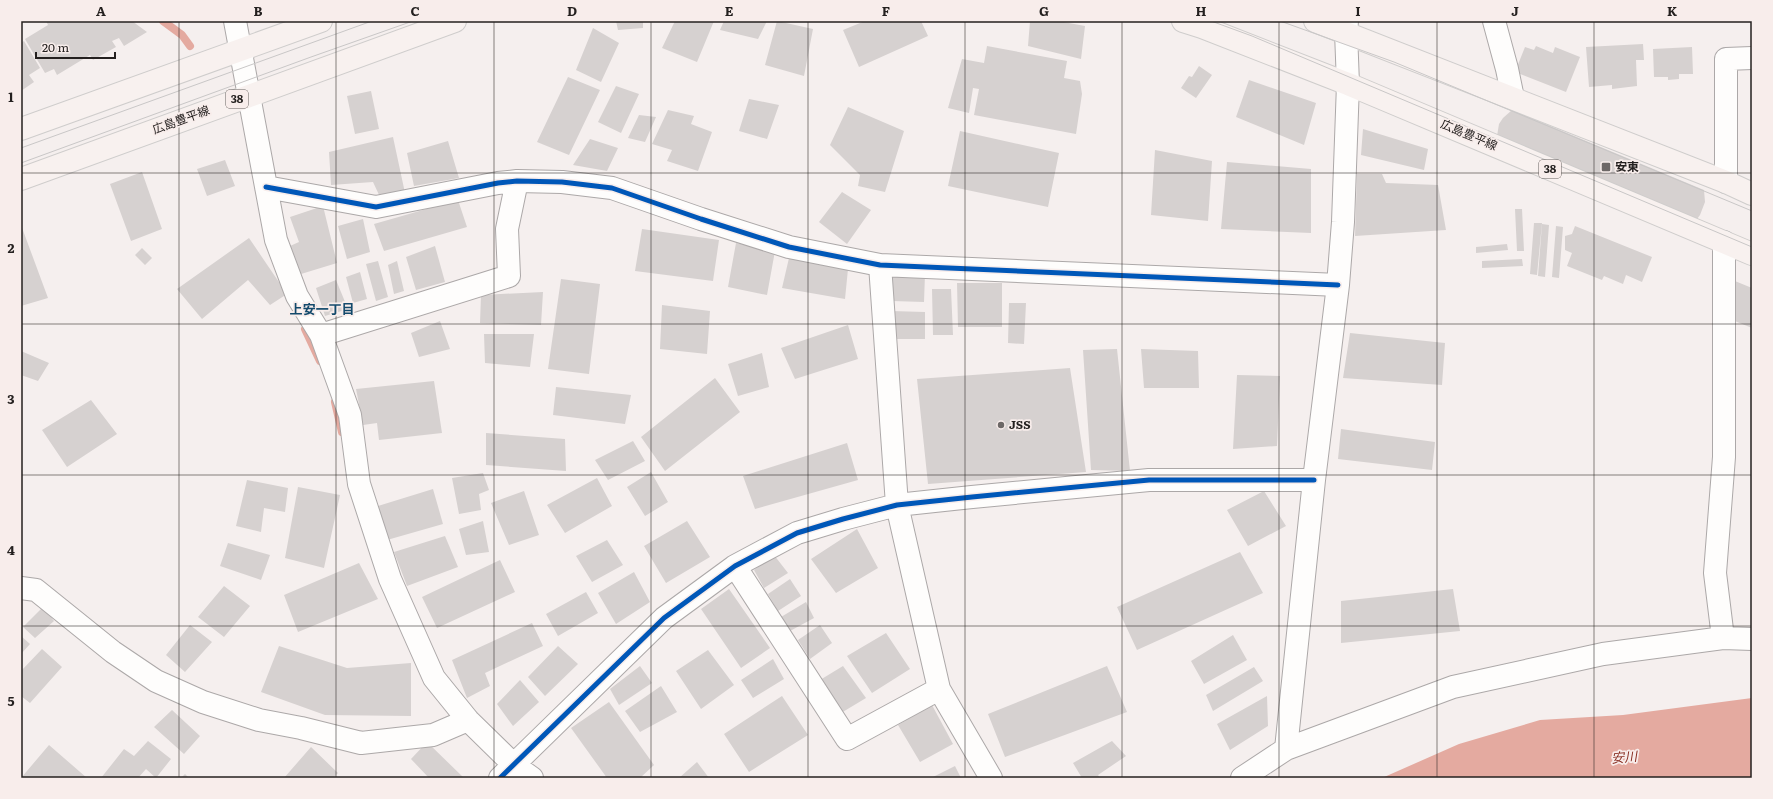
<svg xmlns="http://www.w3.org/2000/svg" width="1773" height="799" font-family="Literata,'Noto Sans JP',serif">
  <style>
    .water { fill: #e4aaa0 }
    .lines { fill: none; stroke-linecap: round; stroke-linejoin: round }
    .stream { stroke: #e4aaa0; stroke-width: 8 }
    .building { fill: #d6d1d0 }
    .minor-casing { stroke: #aca8a8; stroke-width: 24 }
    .major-casing { stroke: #cfcdcc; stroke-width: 24 }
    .minor { stroke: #fefdfc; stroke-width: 22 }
    .major { stroke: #f8f1ef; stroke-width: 22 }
    .tram { stroke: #c9c7c7; stroke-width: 1 }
    .cycleway-casing { stroke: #f8edeb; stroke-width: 8 }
    .cycleway { stroke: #0057b8; stroke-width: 5 }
    .grid { fill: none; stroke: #24201f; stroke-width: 1; stroke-opacity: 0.55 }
    .poi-dot { fill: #6d6867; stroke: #f8edeb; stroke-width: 1.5 }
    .labels { text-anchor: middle; stroke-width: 3.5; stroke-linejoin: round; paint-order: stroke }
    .shield { fill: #f8edeb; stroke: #645e5c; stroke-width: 1 }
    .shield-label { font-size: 11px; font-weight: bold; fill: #24201f }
    .street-label { font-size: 12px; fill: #24201f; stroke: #f8edeb }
    .poi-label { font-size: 12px; font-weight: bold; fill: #24201f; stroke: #f8edeb; text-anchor: start }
    .neighbourhood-label { font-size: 13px; font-weight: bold; fill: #134a6c; stroke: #f8edeb }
    .water-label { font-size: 13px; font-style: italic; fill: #872a1e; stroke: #f8edeb }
    .neatline { fill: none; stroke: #24201f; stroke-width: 1.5 }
    .grid-label { font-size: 13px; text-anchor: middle; font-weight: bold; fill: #24201f }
  </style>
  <rect width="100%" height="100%" fill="#f5efee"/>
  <path class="water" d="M1752 698V778H1382L1459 744 1540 720 1623 715Z"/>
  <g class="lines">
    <path class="stream" d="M163 21 182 35 190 46
      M305 329 320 361
      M335 402 342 432"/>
  </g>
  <path class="building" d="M46 21H132L147 32 124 46 119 38 112 41 116 47 93 60 90 55 57 75 54 69 45 73 25 39 48 25Z
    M616 21H643V28L618 30Z
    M675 21H714L697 62 662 48Z
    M724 21H767L758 39 720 30Z
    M777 21 813 29 804 76 765 65Z
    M865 21H921L928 36 859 67 843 30Z
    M1030 21H1058L1085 26 1081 59 1028 46Z
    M593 28 619 43 601 82 576 70Z
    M24 41 40 68 29 75 34 82 21 91V43Z
    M1643 44 1644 60H1636L1637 86 1612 89V85L1589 87 1586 47Z
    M987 46 1067 61 1064 78 1080 81 1082 94 1076 134 974 115 979 89 973 88 969 113 948 108 962 59 984 63Z
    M1536 46 1553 53 1555 47 1580 57 1566 92 1515 72 1525 47 1534 50Z
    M1692 47 1693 74H1679V79L1668 80V77H1654L1653 49Z
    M1199 66 1212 75 1196 98 1181 88 1189 76 1192 77Z
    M568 77 600 90 569 155 537 142Z
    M1249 80 1316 103 1304 145 1236 117Z
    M616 86 639 94 621 133 598 122Z
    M371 91 379 129 355 134 347 96Z
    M749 99 779 105 767 139 739 131Z
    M848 107 904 131 885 192 858 186 860 175 830 145Z
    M668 110 694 116 691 124 712 132 698 171 667 161 672 150 652 144Z
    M1512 110 1704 190 1705 202 1700 215 1697 219 1497 136 1499 124 1503 118Z
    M639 115 656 117 645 142 628 138Z
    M1363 129 1428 149 1424 170 1361 155Z
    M960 131 1059 153 1048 207 948 186Z
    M393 137 405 193 380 197 373 182 331 185 329 152Z
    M590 139 618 148 607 171 573 165Z
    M448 141 459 178 414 186 407 153Z
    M1155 150 1212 161 1208 221 1151 215Z
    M225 160 235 186 207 196 197 169Z
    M1227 162 1311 169V233L1221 229Z
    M142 172 162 229 131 241 110 184Z
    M1357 174H1382L1386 183 1438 185 1446 230 1355 236Z
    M842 192 871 210 847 244 819 222Z
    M458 200 467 227 384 251 374 224Z
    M323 206 337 263 301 274 290 246 299 242 290 217Z
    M1515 209H1522L1524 251H1517Z
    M363 219 370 252 347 259 338 226Z
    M1534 223H1542L1537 275 1530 274Z
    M1542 224 1549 225 1545 277 1538 276Z
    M21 225 48 298 21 306Z
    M1556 226 1563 227 1559 278 1552 277Z
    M1575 226 1652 257 1642 282 1626 275 1623 284 1604 276 1602 280 1567 266 1572 253 1565 250V236L1572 234Z
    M642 229 719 240 713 281 635 271Z
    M249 238 287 294 270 305 248 280 202 319 177 289Z
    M736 243 775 251 767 295 728 287Z
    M1507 244 1508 250 1476 253V247Z
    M435 246 445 282 416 290 406 257Z
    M142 248 152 258 145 265 135 255Z
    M789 258 848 269 845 299 782 288Z
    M1522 259 1523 266 1482 268V261Z
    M378 261 388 297 376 301 366 264Z
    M397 261 404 291 394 294 388 265Z
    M360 272 367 299 353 303 346 277Z
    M925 274 924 302 892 301 891 275Z
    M561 279 600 284 589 374 548 369Z
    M1730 279 1752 288V328L1725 317Z
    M336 280 348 309 325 316 316 288Z
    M957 283H1002V327H958Z
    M932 289H951L953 335H933Z
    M543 292 541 325 480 323 481 295Z
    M1009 303H1026L1024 344 1008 343Z
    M662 305 710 311 707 354 660 349Z
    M891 311 925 312V339H892Z
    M440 321 450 349 419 357 411 333Z
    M848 325 858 359 795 379 781 348Z
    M1350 333 1445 343 1442 385 1343 378Z
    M484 334H534L530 367 485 363Z
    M1117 349 1130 471 1091 470 1083 350Z
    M1141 349 1198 351 1199 388H1144Z
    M21 351 49 363 38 381 21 375Z
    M762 353 769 387 738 396 728 364Z
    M1070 368 1086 472 928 484 917 379Z
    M1237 375 1280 376 1277 446 1233 449Z
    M715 378 740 412 665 471 641 437Z
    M434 381 442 433 379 440 377 423 363 425 356 389Z
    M556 387 631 395 625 424 553 415Z
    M91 400 117 434 67 467 42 430Z
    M1341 429 1435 442 1432 470 1338 459Z
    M486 433 565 439 566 471 486 465Z
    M633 441 645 461 608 480 595 460Z
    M847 443 858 480 755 509 743 476Z
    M651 472 668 502 645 516 627 487Z
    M483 473 489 490 479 494 481 510 459 514 452 478Z
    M597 478 612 506 565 533 547 505Z
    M247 480 288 488 285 512 264 508 261 532 236 526Z
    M298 487 340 495 324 568 285 558Z
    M433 489 443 524 387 540 378 506Z
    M524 491 539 535 509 545 491 503Z
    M1264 491 1286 526 1248 546 1227 510Z
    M483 521 489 552 466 555 459 529Z
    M687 521 710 557 666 583 644 546Z
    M857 529 878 568 836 593 811 559Z
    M445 536 458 567 407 586 394 552Z
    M607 540 623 565 592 582 576 556Z
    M228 543 270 555 261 580 220 566Z
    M1240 552 1263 593 1137 650 1117 607Z
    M774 555 788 573 764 588 754 570Z
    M500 560 515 592 437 628 422 597Z
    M359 563 378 599 298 632 284 595Z
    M634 572 650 602 616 624 598 593Z
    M790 579 801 596 778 611 768 594Z
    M224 586 250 606 224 637 198 617Z
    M729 589 770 648 741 668 701 609Z
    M1453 589 1460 631 1341 643V601Z
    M586 592 598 613 558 636 546 614Z
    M806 602 814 618 790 631 781 617Z
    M43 607 54 621 35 638 23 627Z
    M532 623 543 646 485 673 490 686 467 698 452 660Z
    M190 625 212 642 185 672 166 655Z
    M820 625 832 643 810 659 798 640Z
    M886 633 910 669 872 693 847 656Z
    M1233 635 1247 660 1204 684 1191 661Z
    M21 636 30 644 21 654Z
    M279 646 347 668 411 663V716L325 715 261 692Z
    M558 646 578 664 545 696 528 677Z
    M42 649 62 667 30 703 21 696V671Z
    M708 650 734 685 701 709 676 671Z
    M773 659 784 679 753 698 741 680Z
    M640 666 652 683 619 705 610 689Z
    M843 666 866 698 841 713 820 680Z
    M1107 666 1127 712 1005 757 988 714Z
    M1254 667 1263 681 1213 711 1206 695Z
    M520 680 539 702 513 726 497 704Z
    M661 686 677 712 640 732 625 711Z
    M782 696 808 735 749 772 724 734Z
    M1267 696 1268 726 1230 750 1217 724Z
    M609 702 654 765 640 778H607L571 728Z
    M932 705 953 744 920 762 898 725Z
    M172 710 200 736 184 754 154 727Z
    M148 741 171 759 156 778 146 769 138 778H101L124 749 134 756Z
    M1112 741 1126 756 1098 775 1100 778H1082L1073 763Z
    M427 742 464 778H429L411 759Z
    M49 745 87 778H21Z
    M311 747 338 773 333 778H284Z
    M697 762 709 778H679Z
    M955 766 961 778H931Z
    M185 774 189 778H181Z"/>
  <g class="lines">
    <g class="minor-casing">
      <path id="minor" d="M235 21 276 240 297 296 321 335 350 415 359 484 390 579 434 678 468 720 514 765 532 778
        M1494 21 1507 69 1513 98
        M1726 182V59L1752 58
        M266 187 376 207 498 183 517 181 562 182 612 188 701 219 789 247 880 265 1338 285
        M880 265 897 505 939 689 991 778
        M321 335 509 276 507 229 517 181
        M735 566 847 739 939 689
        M21 588 36 590 113 652 156 681 203 702 259 720 301 728 361 743 433 735 468 720
        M1723 638 1715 573 1724 457V242
        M1286 749 1314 480 1338 285 1343 222 1348 84 1346 32 1347 21
        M500 778 664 618 735 566 797 533 843 519 897 505 972 497 1149 480H1314
        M1242 778 1286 749 1453 687 1603 654 1723 638 1752 639"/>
    </g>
    <g class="major-casing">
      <path id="major" d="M1183 21 1202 27 1348 84 1752 254
        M1315 21 1726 182 1752 194
        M21 129 321 21
        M21 179 455 21"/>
    </g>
    <use href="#minor" class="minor"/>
    <use href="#major" class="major"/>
    <path class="tram" d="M1211 21 1252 36 1752 247
      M1280 21 1394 62 1752 211
      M21 148 372 21
      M21 163 311 57 413 21"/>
    <g class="cycleway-casing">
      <path id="cycleway" d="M266 187 376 207 498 183 517 181 562 182 612 188 701 219 789 247 880 265 1338 285
        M500 778 664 618 735 566 797 533 843 519 897 505 972 497 1149 480H1314"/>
    </g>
    <use href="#cycleway" class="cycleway"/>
  </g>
  <path class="grid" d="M179 21V778M336 21V778M494 21V778M651 21V778M808 21V778M965 21V778M1122 21V778M1279 21V778M1437 21V778M1594 21V778M21 173H1752M21 324H1752M21 475H1752M21 626H1752"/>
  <g class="poi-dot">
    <rect x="1601" y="162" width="10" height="10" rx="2"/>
    <circle cx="1001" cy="425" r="4"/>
  </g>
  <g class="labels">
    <g class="shield">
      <rect x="226" y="90" width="22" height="18" rx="3"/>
      <rect x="1539" y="160" width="22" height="18" rx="3"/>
    </g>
    <g class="shield-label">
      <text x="237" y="103">38</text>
      <text x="1550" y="173">38</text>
    </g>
    <g class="street-label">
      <text transform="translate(181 120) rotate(-20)" y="4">広島豊平線</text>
      <text transform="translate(1469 135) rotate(23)" y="4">広島豊平線</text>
    </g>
    <g class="poi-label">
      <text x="1615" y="171">安東</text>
      <text x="1009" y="429">JSS</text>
    </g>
    <g class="neighbourhood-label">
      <text x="322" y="314">上安一丁目</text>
    </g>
    <g class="water-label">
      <text transform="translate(1624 757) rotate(-5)" y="5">安川</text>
    </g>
  </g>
  <rect width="1773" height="799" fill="none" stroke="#f8edeb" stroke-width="44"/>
  <path d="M36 52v6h79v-6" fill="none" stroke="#24201f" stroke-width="2"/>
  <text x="42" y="52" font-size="12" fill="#24201f" stroke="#f8edeb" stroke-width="3" paint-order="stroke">20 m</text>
  <rect x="22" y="22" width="1729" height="755" class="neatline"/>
  <g class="grid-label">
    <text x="101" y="16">A</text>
    <text x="258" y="16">B</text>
    <text x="415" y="16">C</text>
    <text x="572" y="16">D</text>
    <text x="729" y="16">E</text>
    <text x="886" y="16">F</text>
    <text x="1044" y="16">G</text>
    <text x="1201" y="16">H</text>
    <text x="1358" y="16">I</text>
    <text x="1515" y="16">J</text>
    <text x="1672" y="16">K</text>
    <text x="11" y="102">1</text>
    <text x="11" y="253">2</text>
    <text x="11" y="404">3</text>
    <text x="11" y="555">4</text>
    <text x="11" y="706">5</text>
  </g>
</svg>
